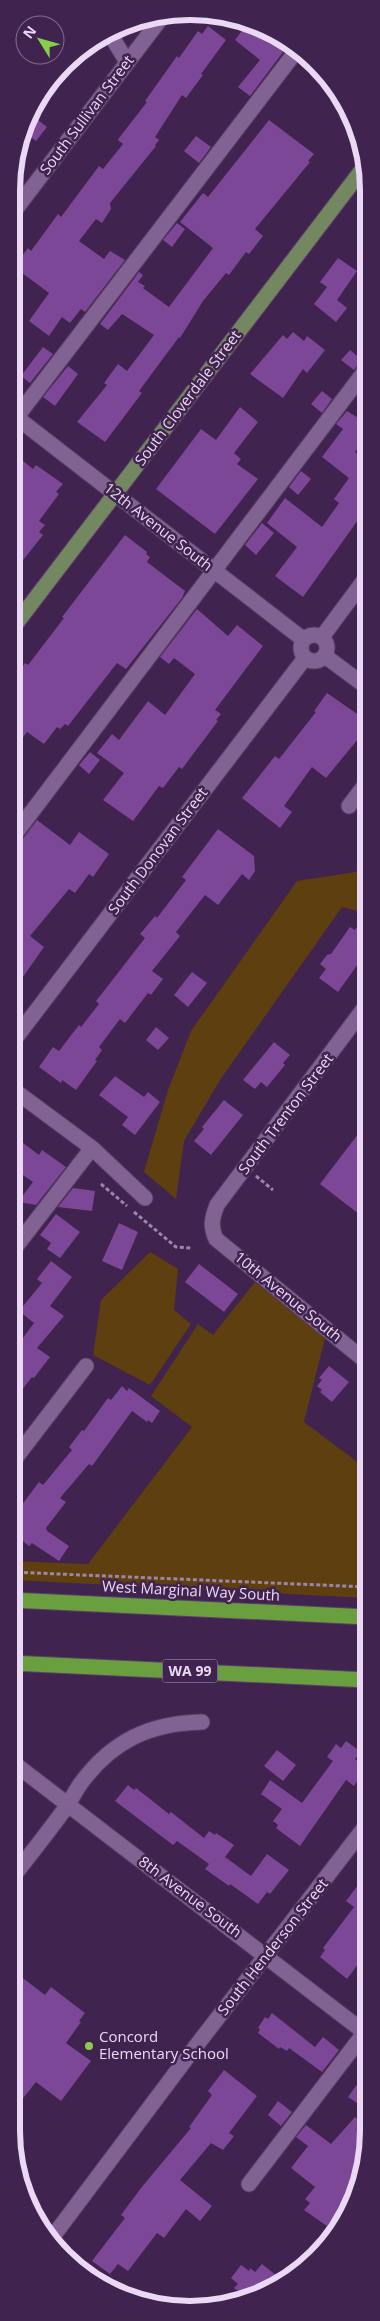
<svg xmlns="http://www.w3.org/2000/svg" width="380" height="2321" font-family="'Open Sans',sans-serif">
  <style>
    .green { fill: #5d3f10 }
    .building { fill: #7c4796 }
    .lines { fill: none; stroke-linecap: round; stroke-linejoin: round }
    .minor-casing { stroke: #593f65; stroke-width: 17 }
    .major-casing { stroke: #593f65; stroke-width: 17 }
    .highway-casing { stroke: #593f65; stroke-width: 17 }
    .path { stroke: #9d86a9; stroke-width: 3; stroke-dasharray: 4 2.5; stroke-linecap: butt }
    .minor { stroke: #816292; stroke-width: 15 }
    .major { stroke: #738760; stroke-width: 15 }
    .highway { stroke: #699f3f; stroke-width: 15 }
    .poi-dot { fill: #87cf4b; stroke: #40234e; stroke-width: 2 }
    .labels { text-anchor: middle; stroke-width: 5; stroke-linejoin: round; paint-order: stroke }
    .shield { fill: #40234e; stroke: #b7a2c2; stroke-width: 1 }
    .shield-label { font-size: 14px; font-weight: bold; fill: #ead8f4 }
    .street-label { font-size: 15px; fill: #ead8f4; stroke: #40234e }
    .poi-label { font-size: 15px; fill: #ead8f4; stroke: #40234e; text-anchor: start }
    .rim { fill: none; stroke: #ead8f4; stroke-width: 6 }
  </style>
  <rect width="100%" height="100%" fill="#40234e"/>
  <path class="green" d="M368 865V914L342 907 220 1080 184 1141 176 1199 144 1172 168 1090 191 1031 297 881 355 872Z
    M150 1252 178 1269 174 1310 191 1324 150 1385 93 1355 101 1300Z
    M255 1282 325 1338 304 1422 368 1470V1598L11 1580V1561L88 1564 192 1427 151 1396 198 1324 213 1335Z"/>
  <path class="building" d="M247 24 269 30 289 44 250 96 238 87 260 60 235 40Z
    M208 26 226 40 201 74 203 75 186 98 182 95 155 137 159 140 155 145 156 146 110 203 111 209 102 223 96 219 79 241 104 259 110 251 125 260 85 312 81 309 70 323 62 317 49 336 29 321 49 293 14 267 28 248 31 251 58 214 61 217 99 166 103 169 123 144 118 140 119 138 147 102 145 101 177 56 179 58 198 31 202 34Z
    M29 113 47 127 36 141 24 132Z
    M269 120 314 154 308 161 310 162 255 229 263 236 249 254 246 252 229 275 226 273 203 301 180 338 179 337 139 391 142 393 105 442 77 422 107 385 104 383 118 364 127 371 154 335 122 314 108 330 100 324 139 272 143 275 138 282 145 286 143 288 169 307 213 248 180 222 203 193 208 197Z
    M196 136 211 147 199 163 184 151Z
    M177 223 185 229 172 247 163 240Z
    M338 258 357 271 337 300 347 308 336 322 314 304 327 287 320 282Z
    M293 332 304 341 307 336 325 350 307 373 303 369 283 398 250 374 283 335 287 339Z
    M43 347 53 354 30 383 21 376Z
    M350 350 362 360 354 370 341 360Z
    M68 366 78 374 55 406 43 397Z
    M322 391 332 399 322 413 311 404Z
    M240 407 258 422 234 453 241 459 237 464 258 479 215 534 156 489 201 429 216 440Z
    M347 411 368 424V435L355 452 368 461V514L362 523 358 520 303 597 275 576 297 547 267 523 285 498 322 527 339 503 334 499 349 478 322 457 343 429 336 424Z
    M12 452 33 469 36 465 63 484 56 492 59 494 39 521 45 525 39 532 43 535 12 574V509L21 496 17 493 22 488 12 480Z
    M301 471 311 479 298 495 289 487Z
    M262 523 274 533 256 555 245 545Z
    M125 535 147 552 146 554 150 557 147 562 185 591 182 598 126 669 117 663 68 726 65 724 60 729 57 727 44 744 27 732 12 752V674L18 666 21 669 25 663 28 665 64 618 62 617Z
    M197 609 228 636 237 625 263 646 215 710 221 714 216 720 218 721 182 769 179 767 163 788 159 786 133 821 103 800 124 773 97 753 112 734 119 740 148 701 165 715 195 674 174 658 169 664 160 657Z
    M327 693 363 718 360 722 368 727 326 778 312 767 284 806 292 812 280 828 242 798 275 756 279 759 316 712 314 711Z
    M90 752 100 760 89 774 79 765Z
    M37 820 70 845 79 832 109 854 93 877 89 874 75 893 69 889 30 936 44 947 11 994 12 848 19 844Z
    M218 829 254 856 255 871 249 880 242 874 218 905 205 895 176 932 180 936 152 971 163 979 151 995 148 993 125 1023 120 1019 99 1047 102 1050 95 1060 97 1061 76 1090 62 1080 61 1083 39 1067 53 1047 59 1051 79 1025 81 1027 99 1004 96 1001 100 996 145 938 140 934 155 916 157 918 186 880 182 877Z
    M359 924 368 931V950L338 992 319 978 326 969 320 964 327 955 331 954 350 927 355 930Z
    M192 972 207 983 188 1007 174 995Z
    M156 1027 169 1038 158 1050 146 1040Z
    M274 1042 290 1055 283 1063 285 1065 267 1087 261 1082 255 1089 243 1080Z
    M115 1076 144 1097 148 1092 160 1102 135 1135 122 1125 128 1117 99 1095Z
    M224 1100 243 1115 211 1155 194 1141 204 1129 202 1127Z
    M368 1121V1221L320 1184Z
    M11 1134 39 1155 42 1150 66 1167 36 1205 18 1202 33 1182 11 1167Z
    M73 1188 95 1191 92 1211 58 1207Z
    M56 1214 80 1232 60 1258 47 1249 51 1243 40 1235Z
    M119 1223 138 1232 122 1270 102 1261Z
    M51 1261 72 1277 50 1306 64 1316 37 1348 50 1357 34 1378 32 1377 11 1404V1354L34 1323 19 1311 42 1283 37 1279Z
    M199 1264 238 1294 224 1312 185 1282Z
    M329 1366 349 1382 332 1402 320 1392 322 1390 317 1386 322 1380 319 1378Z
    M122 1386 127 1391 129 1388 160 1411 152 1423 148 1420 147 1422 132 1411 92 1466 89 1464 60 1498 66 1502 46 1528 47 1531 69 1546 59 1561 32 1543 29 1546 11 1532V1515L19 1505 21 1506 39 1482 43 1485 72 1450 69 1447 82 1430 84 1431 108 1398 111 1400Z
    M346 1741 361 1752 355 1759 367 1767 354 1786 346 1780 300 1846 276 1828 278 1825 273 1821 282 1809 261 1794 270 1780 302 1803 333 1761 327 1757 336 1744 341 1748Z
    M277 1750 296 1765 283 1781 264 1766Z
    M128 1785 134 1790 136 1788 169 1814 171 1812 204 1838 209 1831 215 1835 216 1833 234 1845 225 1857 251 1876 267 1854 289 1870 270 1894 267 1892 258 1904 230 1884 229 1886 205 1869 209 1864 177 1841 173 1845 115 1801Z
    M368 1872V1951L347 1979 320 1957 325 1950 323 1948 354 1907 346 1901Z
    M11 1969 45 1995 51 1987 85 2013 79 2021 81 2022 66 2043 91 2061 61 2101 36 2082 20 2102 11 2095Z
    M272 2013 315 2047 323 2037 339 2050 322 2072 289 2048 287 2051 280 2047 279 2049 258 2033 260 2029 258 2028 265 2017 268 2019Z
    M368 2069V2094L360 2105 348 2097Z
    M224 2070 257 2096 229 2133 234 2136 223 2150 211 2143 180 2180 212 2206 200 2221 186 2209 164 2238 157 2233 128 2271 118 2264 110 2274 92 2261 125 2218 121 2215 141 2188 191 2128 189 2127 212 2095 208 2091Z
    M278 2101 292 2112 281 2126 268 2115Z
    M355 2117 368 2128V2143L356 2189 351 2196 352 2197 334 2221 332 2220 327 2226 304 2210 310 2203 305 2199 315 2187 291 2168 308 2146 296 2137 306 2125 331 2144Z
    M262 2264 282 2280 249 2299 234 2288 238 2284 231 2278 241 2265 249 2271 250 2268 255 2272Z"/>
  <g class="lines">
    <g class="minor-casing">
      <path id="minor" d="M110 34 127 62
        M12 214 162 17
        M368 224V229
        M12 414 304 640
        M12 423 297 50
        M301 648a13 13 0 1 1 26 0a13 13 0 1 1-26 0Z
        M322 637 368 575
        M325 656 368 688
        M349 806 368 781
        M12 838 368 367
        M368 1003 217 1205C212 1218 210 1226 216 1239L368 1363
        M11 1044 305 658
        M11 1088 92 1148 145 1198
        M11 1253 92 1148
        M11 1464 86 1366
        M11 1761 368 2035
        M11 1879C30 1855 49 1831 67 1806 72 1798 76 1790 81 1783 112 1741 150 1723 202 1722
        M249 2184 365 2032
        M51 2239 186 2059 368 1823"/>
    </g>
    <g class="major-casing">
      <path id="major" d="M12 629 365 166"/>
    </g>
    <g class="highway-casing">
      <path id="highway" d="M11 1600 368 1617
        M11 1663 368 1680"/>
    </g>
    <path class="path" d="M256 1176 273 1190
      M101 1184 127 1206
      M134 1212 176 1247 191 1248
      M11 1572 368 1587"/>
    <use href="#minor" class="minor"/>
    <use href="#major" class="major"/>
    <use href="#highway" class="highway"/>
  </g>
  <circle class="poi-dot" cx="89" cy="2046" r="5"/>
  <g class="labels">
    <rect class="shield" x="162.5" y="1659.5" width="55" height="23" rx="4"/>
    <g class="shield-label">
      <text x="190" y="1676">WA 99</text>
    </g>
    <g class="street-label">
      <text transform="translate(87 115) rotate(-53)" y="5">South Sullivan Street</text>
      <text transform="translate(188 398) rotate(-53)" y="5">South Cloverdale Street</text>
      <text transform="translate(158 527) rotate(38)" y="5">12th Avenue South</text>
      <text transform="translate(158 851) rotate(-53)" y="5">South Donovan Street</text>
      <text transform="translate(286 1114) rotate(-53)" y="5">South Trenton Street</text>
      <text transform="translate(288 1297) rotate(39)" y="5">10th Avenue South</text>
      <text transform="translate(191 1591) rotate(3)" y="5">West Marginal Way South</text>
      <text transform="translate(190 1897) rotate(37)" y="5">8th Avenue South</text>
      <text transform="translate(273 1947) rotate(-52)" y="5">South Henderson Street</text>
    </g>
    <g class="poi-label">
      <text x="99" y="2042">Concord<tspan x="99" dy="17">Elementary School</tspan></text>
    </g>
  </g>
  <path d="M0 0H380V2321H0ZM190 20H190A170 170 0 0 1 360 190V2131A170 170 0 0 1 190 2301H190A170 170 0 0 1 20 2131V190A170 170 0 0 1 190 20Z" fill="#40234e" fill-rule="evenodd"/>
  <path class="rim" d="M190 20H190A170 170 0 0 1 360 190V2131A170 170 0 0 1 190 2301H190A170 170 0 0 1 20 2131V190A170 170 0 0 1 190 20Z"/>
  <g transform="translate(40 40) rotate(307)"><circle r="24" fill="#40234e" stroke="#846b90"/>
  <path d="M0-4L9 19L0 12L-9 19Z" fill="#87cf4b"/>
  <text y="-8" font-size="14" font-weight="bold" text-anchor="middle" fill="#ead8f4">N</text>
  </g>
</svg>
